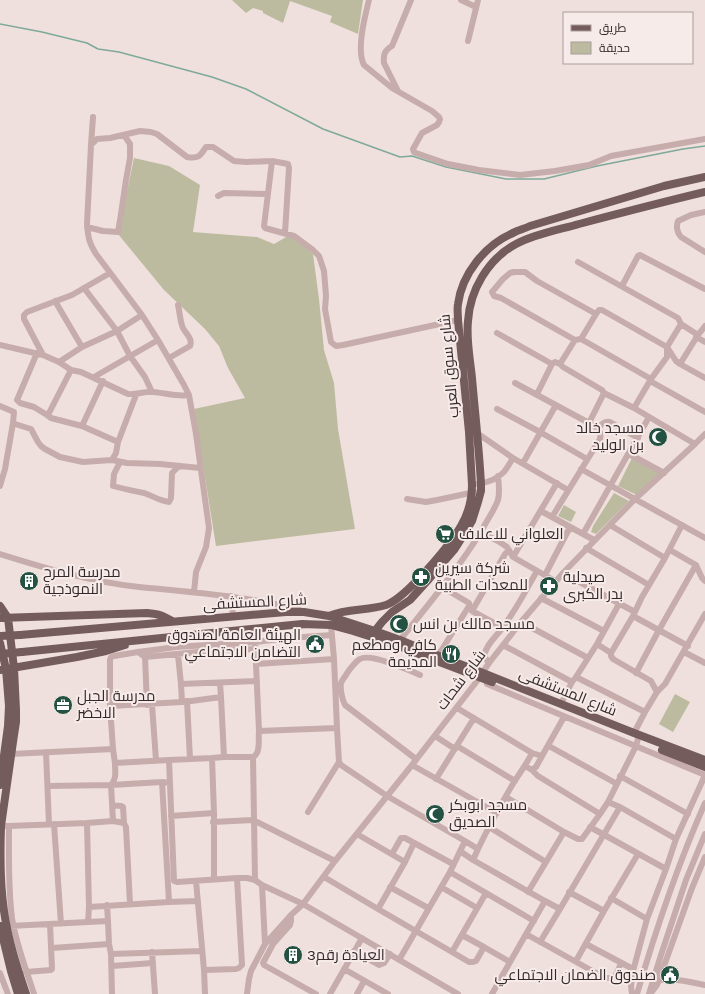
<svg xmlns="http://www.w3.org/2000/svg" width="705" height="994" font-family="Karla,Cairo,sans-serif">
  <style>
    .green { fill: #bcbb9f }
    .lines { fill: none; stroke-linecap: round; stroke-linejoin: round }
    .stream { stroke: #7fa99a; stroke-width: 1.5 }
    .minor { stroke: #c6acaa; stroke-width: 6 }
    .major { stroke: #745c5d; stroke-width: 8 }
    .major-bridge { stroke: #745c5d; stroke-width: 8 }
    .labels { text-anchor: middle; stroke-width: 4; stroke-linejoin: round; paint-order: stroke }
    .street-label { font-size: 15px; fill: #34292a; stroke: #f7ebe9 }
    .poi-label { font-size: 15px; fill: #34292a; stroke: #f7ebe9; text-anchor: start }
  </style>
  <rect width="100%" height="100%" fill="#efe0dd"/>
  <path class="green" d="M232 0H363L358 34 330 22 332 16 290 1 283 23 263 13V11L253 8 246 13Z
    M134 158 169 166 200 185 193 232 257 237 274 244 288 236 294 238 313 254 319 299 324 350 334 383 338 429 355 529 216 546 194 409 245 398 228 368 219 346 205 329 164 290 118 234Z
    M632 458 661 474 637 495 618 486Z
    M614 493 629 501 596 534 591 532 593 526Z
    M564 505 576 512 571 522 558 516Z
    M675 694 690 702 673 732 659 724Z"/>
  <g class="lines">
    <path class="stream" d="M0 24 42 32 87 43 98 49 119 52 212 77 246 89 323 129 400 157 412 156 446 167 506 179H544L597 166 683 149 705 146"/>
    <path class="minor" d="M369 0C365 16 356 50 364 65L392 88 432 111 439 117 440 119 439 122 437 125 422 133 413 149 414 152 416 153 448 164 479 170 520 175 555 171 589 165 611 156 705 139
      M461 0 476 7
      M468 41 478 0
      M398 91 384 63C383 54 385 50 392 46L411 0
      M93 117 91 145 87 224C88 237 89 243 96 254L142 315 158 340 184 385 189 395 196 434 209 528 206 547 196 572 194 592
      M91 145 97 139 110 138 140 131 151 132 157 134 187 157C199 159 200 156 206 147H213L234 161 246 162 272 161 288 164 289 168 285 233
      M272 161 264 226 265 228 294 236 313 250 319 256 324 271 326 296 325 309 331 342 336 346 343 345 458 320
      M218 196 224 193 268 194
      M705 212 691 215 678 221C676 226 677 233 681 237L705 252
      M87 227 103 231 118 232 121 214 126 180 130 158V144L124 135
      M578 262 678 318 681 324 698 335
      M622 286 638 256 640 255 705 289
      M84 288 117 331 130 356 145 377 152 392
      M55 301 82 347
      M596 314 537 281 525 272H514L510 273 503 279 492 292 494 296 501 298 575 340 581 339 651 379
      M497 333 552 364 555 362 560 364 563 367 602 390 604 393 634 408 651 379 667 357V347L681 324
      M696 337 705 342
      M581 339 596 314 599 310H602L667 347 676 361 680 364 705 378
      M0 345 43 355 59 362 71 370 81 372 128 394C137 395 144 391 153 392 166 393 177 397 189 395
      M37 353 17 400 20 403 34 407 47 415
      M43 355 24 319V315L27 312 72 295 110 273
      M169 358 190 346C193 339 186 334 183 328 180 322 180 313 178 305
      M59 362 82 347 117 331 142 315
      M560 364 575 340
      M680 364 698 335 705 326
      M71 370 49 413 47 415 51 418 82 426 118 442
      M94 377 158 340
      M650 381 705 412
      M515 383 589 423C596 428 602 429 600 439L552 517
      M537 394 552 364
      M0 406 14 412 13 423 15 424 31 429 38 442 41 446 45 449 60 457 83 462 112 460 127 463 160 464 200 468
      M634 408 695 444
      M497 409 540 432 587 459
      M589 423 604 393
      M82 426 103 381
      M598 429C601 424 604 421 610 422L638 438
      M477 433 513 458 568 490
      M629 454 664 473
      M112 460 116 453 118 442 136 395
      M120 462 114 474 113 486C123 489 134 491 144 493 153 496 160 501 169 502L171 498 172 473 179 466
      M523 463 556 405
      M581 469 705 538
      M477 484C486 483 497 479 504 472 507 468 510 463 513 458
      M0 486 5 469 13 423
      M407 499 426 502 437 500 475 492
      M541 511 594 540
      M610 525 665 558
      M480 532 498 541 507 547 513 557 555 581
      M583 534 649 417
      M586 548 649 585
      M670 550 696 565 702 578 705 581
      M0 554C45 568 91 582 139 587 179 591 219 594 259 601 273 604 288 605 300 610
      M513 557 557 483
      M563 573 635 612
      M545 575 570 527
      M442 587 469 603 470 609 472 611 503 628
      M231 596 233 616
      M541 598 604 631
      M472 611 505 554 509 550
      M633 616 688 646
      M521 622 588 658
      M331 625 334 659 337 728
      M290 638 297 632 302 624
      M400 640C428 605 459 568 482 530 487 520 494 511 498 500 500 492 499 484 498 476
      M255 642 259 731 337 728 339 762 341 765 387 796 465 841 450 872 399 960
      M597 644 611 653V656L613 659 651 681 657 692
      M503 645 572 682
      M138 652 145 657 219 650 255 649
      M684 652 705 663
      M611 653 633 616 642 597 665 558 682 525
      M178 655 181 684
      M433 655 441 651 469 606
      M145 657 147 705
      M489 663 484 656C486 644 497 636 503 627 516 610 526 590 537 571
      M256 664 334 659
      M636 673 659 630 696 565
      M576 677 645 712
      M487 684 705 775V774
      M221 697 224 757
      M187 701 190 759
      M184 702 221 697 220 683
      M561 704 572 682 576 677 597 644 619 604
      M152 705 156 760
      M110 706 182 702 181 684 257 681
      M457 708 532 753 542 756 536 767 532 770 525 766
      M634 733 645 712 657 692 665 684 705 614
      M435 736 455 749
      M457 746 515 781
      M549 746 617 784
      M113 749 110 706V660L111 657 114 656 138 652 176 647 255 642 289 638 332 635
      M46 752 49 824
      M11 754 113 749 115 763 169 760 174 881 177 882 237 878H247L255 880 262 885 303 904 458 994
      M542 756 564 717
      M212 758 214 813V879
      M416 759 345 705C342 699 340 689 341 683 342 680 344 678 346 675 348 671 356 661 360 659 370 653 409 670 420 675
      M169 760 212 758 224 757H253
      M115 763C115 772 117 778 111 785L162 782
      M412 765 497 813
      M532 770 538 776 600 814
      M620 776 688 814
      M436 779 474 718
      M170 783 162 782 169 902 198 901
      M48 786 111 785 113 821
      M506 797 564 832 578 839H582L600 814 608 802 636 746 639 735
      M608 802 620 807 676 839
      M112 805 121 806 123 807 124 823
      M308 812 339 762
      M171 816 214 813
      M213 822 253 820 335 861
      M87 823 89 907
      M54 824 61 924
      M6 826H9C9 856 8 887 12 918 16 944 26 969 34 994
      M9 826 87 823 113 821 124 823 126 827 130 904
      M489 827 546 862
      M590 827 666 869
      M357 834 405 862
      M465 841 478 849 473 860
      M478 849C489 826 501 804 514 782 520 773 527 763 532 753
      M460 851 473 860 545 901 510 962
      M392 854 401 838H405L453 864
      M450 872 534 921
      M324 877 378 909 452 952 469 962H473L476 961 484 947 462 935
      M255 880 253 757C261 753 258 739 259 731
      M196 881 204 970 205 994
      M262 885 265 944
      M390 887 428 908
      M441 887 477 908
      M528 892 564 832
      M569 892 604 911
      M611 898 647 919
      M545 901 560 909 620 807
      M378 909 405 862 414 843
      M291 915V921L290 925 273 944 263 963 264 965 316 994
      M108 921 109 944 111 954 202 951
      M88 922 108 921 107 905
      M10 926 88 922 89 907 169 902
      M526 934 605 978H613L617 973 621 963
      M540 942 560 909
      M586 944 633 969
      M484 947 510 962 492 994
      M52 948 109 944
      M354 951 379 965 384 963 390 954
      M152 952 155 994
      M452 952 486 893
      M111 954 112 994
      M576 961 604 911 638 854
      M112 966 153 963
      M344 969 388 994
      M204 970 236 969 239 968 242 965 237 878
      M26 972 51 970 52 969 50 924
      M0 973 8 994
      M659 980C675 978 690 982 705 985
      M651 993 657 985 659 980 692 888 705 857
      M247 994 249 979 251 971 265 944 291 915 303 904 335 861 412 765 477 681 489 663 521 622 563 573 635 499 695 444 705 434
      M330 994 362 938
      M357 994 364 981
      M632 994 631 986 633 971 647 919 666 869 676 839 701 784 705 775
      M637 994C656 929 678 864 705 803
      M649 994 661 955 686 880 705 834"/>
    <path class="major" d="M0 606 8 618 14 668 16 710V722L13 742 1 826C0 854 0 884 4 911 8 940 17 967 26 994
      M329 616C347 608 368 611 386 605 406 598 450 545 461 526 468 514 472 499 472 485L469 432 458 320C458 315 457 309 458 304 462 274 485 245 513 233 518 230 524 229 530 226L664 186 705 177
      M0 618 147 613C158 614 162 615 172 621
      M370 632 375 631 382 622 392 612 410 600 429 579 454 550 466 531 472 521 478 502 481 491V484C479 448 475 413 472 378 470 359 466 339 468 321 470 290 488 259 516 244 535 234 558 230 579 224 621 213 663 202 705 192
      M20 635 286 612H304L329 616 375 631 400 640 434 654 483 673 634 733 705 760
      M0 643 6 669 9 706 8 726 0 785
      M22 652 302 624 331 625 353 631 394 644 429 658 492 682
      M0 670 77 657 106 651 125 645
      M662 750 705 767
      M0 926 11 971 18 994"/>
    <path class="major-bridge" d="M0 636 20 635
      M0 654 22 652"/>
  </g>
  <defs>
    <g id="mosque-disc" transform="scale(1)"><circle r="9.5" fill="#235142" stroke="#f7ebe9"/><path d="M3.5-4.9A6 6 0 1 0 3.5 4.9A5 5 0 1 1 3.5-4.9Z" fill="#fff"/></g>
    <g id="supermarket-disc" transform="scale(1)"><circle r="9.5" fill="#235142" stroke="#f7ebe9"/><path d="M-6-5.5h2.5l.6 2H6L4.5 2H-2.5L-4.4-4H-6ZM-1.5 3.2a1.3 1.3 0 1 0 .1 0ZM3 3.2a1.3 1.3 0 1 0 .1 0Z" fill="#fff"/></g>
    <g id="pharmacy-disc" transform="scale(1)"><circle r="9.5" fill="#235142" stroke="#f7ebe9"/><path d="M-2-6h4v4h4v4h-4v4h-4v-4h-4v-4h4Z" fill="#fff"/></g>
    <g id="building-disc" transform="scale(1)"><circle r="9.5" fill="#235142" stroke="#f7ebe9"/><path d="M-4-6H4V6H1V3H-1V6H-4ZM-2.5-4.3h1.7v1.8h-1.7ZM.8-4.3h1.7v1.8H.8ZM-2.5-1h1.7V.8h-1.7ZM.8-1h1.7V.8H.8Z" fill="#fff"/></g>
    <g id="civic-disc" transform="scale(1)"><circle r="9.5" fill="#235142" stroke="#f7ebe9"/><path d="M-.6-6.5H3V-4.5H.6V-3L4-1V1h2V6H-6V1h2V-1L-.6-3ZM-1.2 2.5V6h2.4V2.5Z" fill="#fff"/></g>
    <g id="restaurant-disc" transform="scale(1)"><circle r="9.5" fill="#235142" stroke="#f7ebe9"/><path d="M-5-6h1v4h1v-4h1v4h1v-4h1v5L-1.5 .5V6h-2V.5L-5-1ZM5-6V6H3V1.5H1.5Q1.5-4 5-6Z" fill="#fff"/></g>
    <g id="office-disc" transform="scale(1)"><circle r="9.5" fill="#235142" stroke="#f7ebe9"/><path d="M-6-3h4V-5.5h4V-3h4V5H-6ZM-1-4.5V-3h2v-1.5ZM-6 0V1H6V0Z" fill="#fff"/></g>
  </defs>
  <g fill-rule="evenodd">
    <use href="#mosque-disc" x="658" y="437"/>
    <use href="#supermarket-disc" x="445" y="534"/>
    <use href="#pharmacy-disc" x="421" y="577"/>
    <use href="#building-disc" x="29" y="581"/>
    <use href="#pharmacy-disc" x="549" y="586"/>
    <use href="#mosque-disc" x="399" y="624"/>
    <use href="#civic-disc" x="315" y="644"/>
    <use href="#restaurant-disc" x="451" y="654"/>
    <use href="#office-disc" x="63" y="705"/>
    <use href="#mosque-disc" x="435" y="814"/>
    <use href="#building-disc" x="293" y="955"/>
    <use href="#civic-disc" x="670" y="975"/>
  </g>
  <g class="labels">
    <g class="street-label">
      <text transform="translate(449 366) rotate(-95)" y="5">شارع سوق العرب</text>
      <text transform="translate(255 602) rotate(-3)" y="5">شارع المستشفى</text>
      <text transform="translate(461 680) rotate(-53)" y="5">شارع شحات</text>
      <text transform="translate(568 692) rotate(22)" y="5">شارع المستشفى</text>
    </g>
    <g class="poi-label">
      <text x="644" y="433" text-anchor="end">مسجد خالد<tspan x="644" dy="17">بن الوليد</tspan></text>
      <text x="459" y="539">العلواني للاعلاف</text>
      <text x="435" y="573">شركة سيرين<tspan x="435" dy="17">للمعدات الطبية</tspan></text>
      <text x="43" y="577">مدرسة المرح<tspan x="43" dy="17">النموذجية</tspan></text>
      <text x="563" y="582">صيدلية<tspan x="563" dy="17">بدر الكبرى</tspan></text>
      <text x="413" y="629">مسجد مالك بن انس</text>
      <text x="301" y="640" text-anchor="end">الهيئة العامة لصندوق<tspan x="301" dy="17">التضامن الاجتماعي</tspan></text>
      <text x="437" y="650" text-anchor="end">كافي ومطعم<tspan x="437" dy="17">المديمة</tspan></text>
      <text x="77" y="701">مدرسة الجبل<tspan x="77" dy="17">الاخضر</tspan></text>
      <text x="449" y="810">مسجد ابوبكر<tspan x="449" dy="17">الصديق</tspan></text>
      <text x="307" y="960">3العيادة رقم</text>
      <text x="656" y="980" text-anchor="end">صندوق الضمان الاجتماعي</text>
    </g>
  </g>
  <rect x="563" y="12" width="130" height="52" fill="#f7ebe9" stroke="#a99d9d"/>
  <rect x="571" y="25" width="20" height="6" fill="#745c5d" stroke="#a99d9d"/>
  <text x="599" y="32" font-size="12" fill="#34292a">طريق</text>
  <rect x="571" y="42" width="20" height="12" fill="#bcbb9f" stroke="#a99d9d"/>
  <text x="599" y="52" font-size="12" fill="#34292a">حديقة</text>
</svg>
